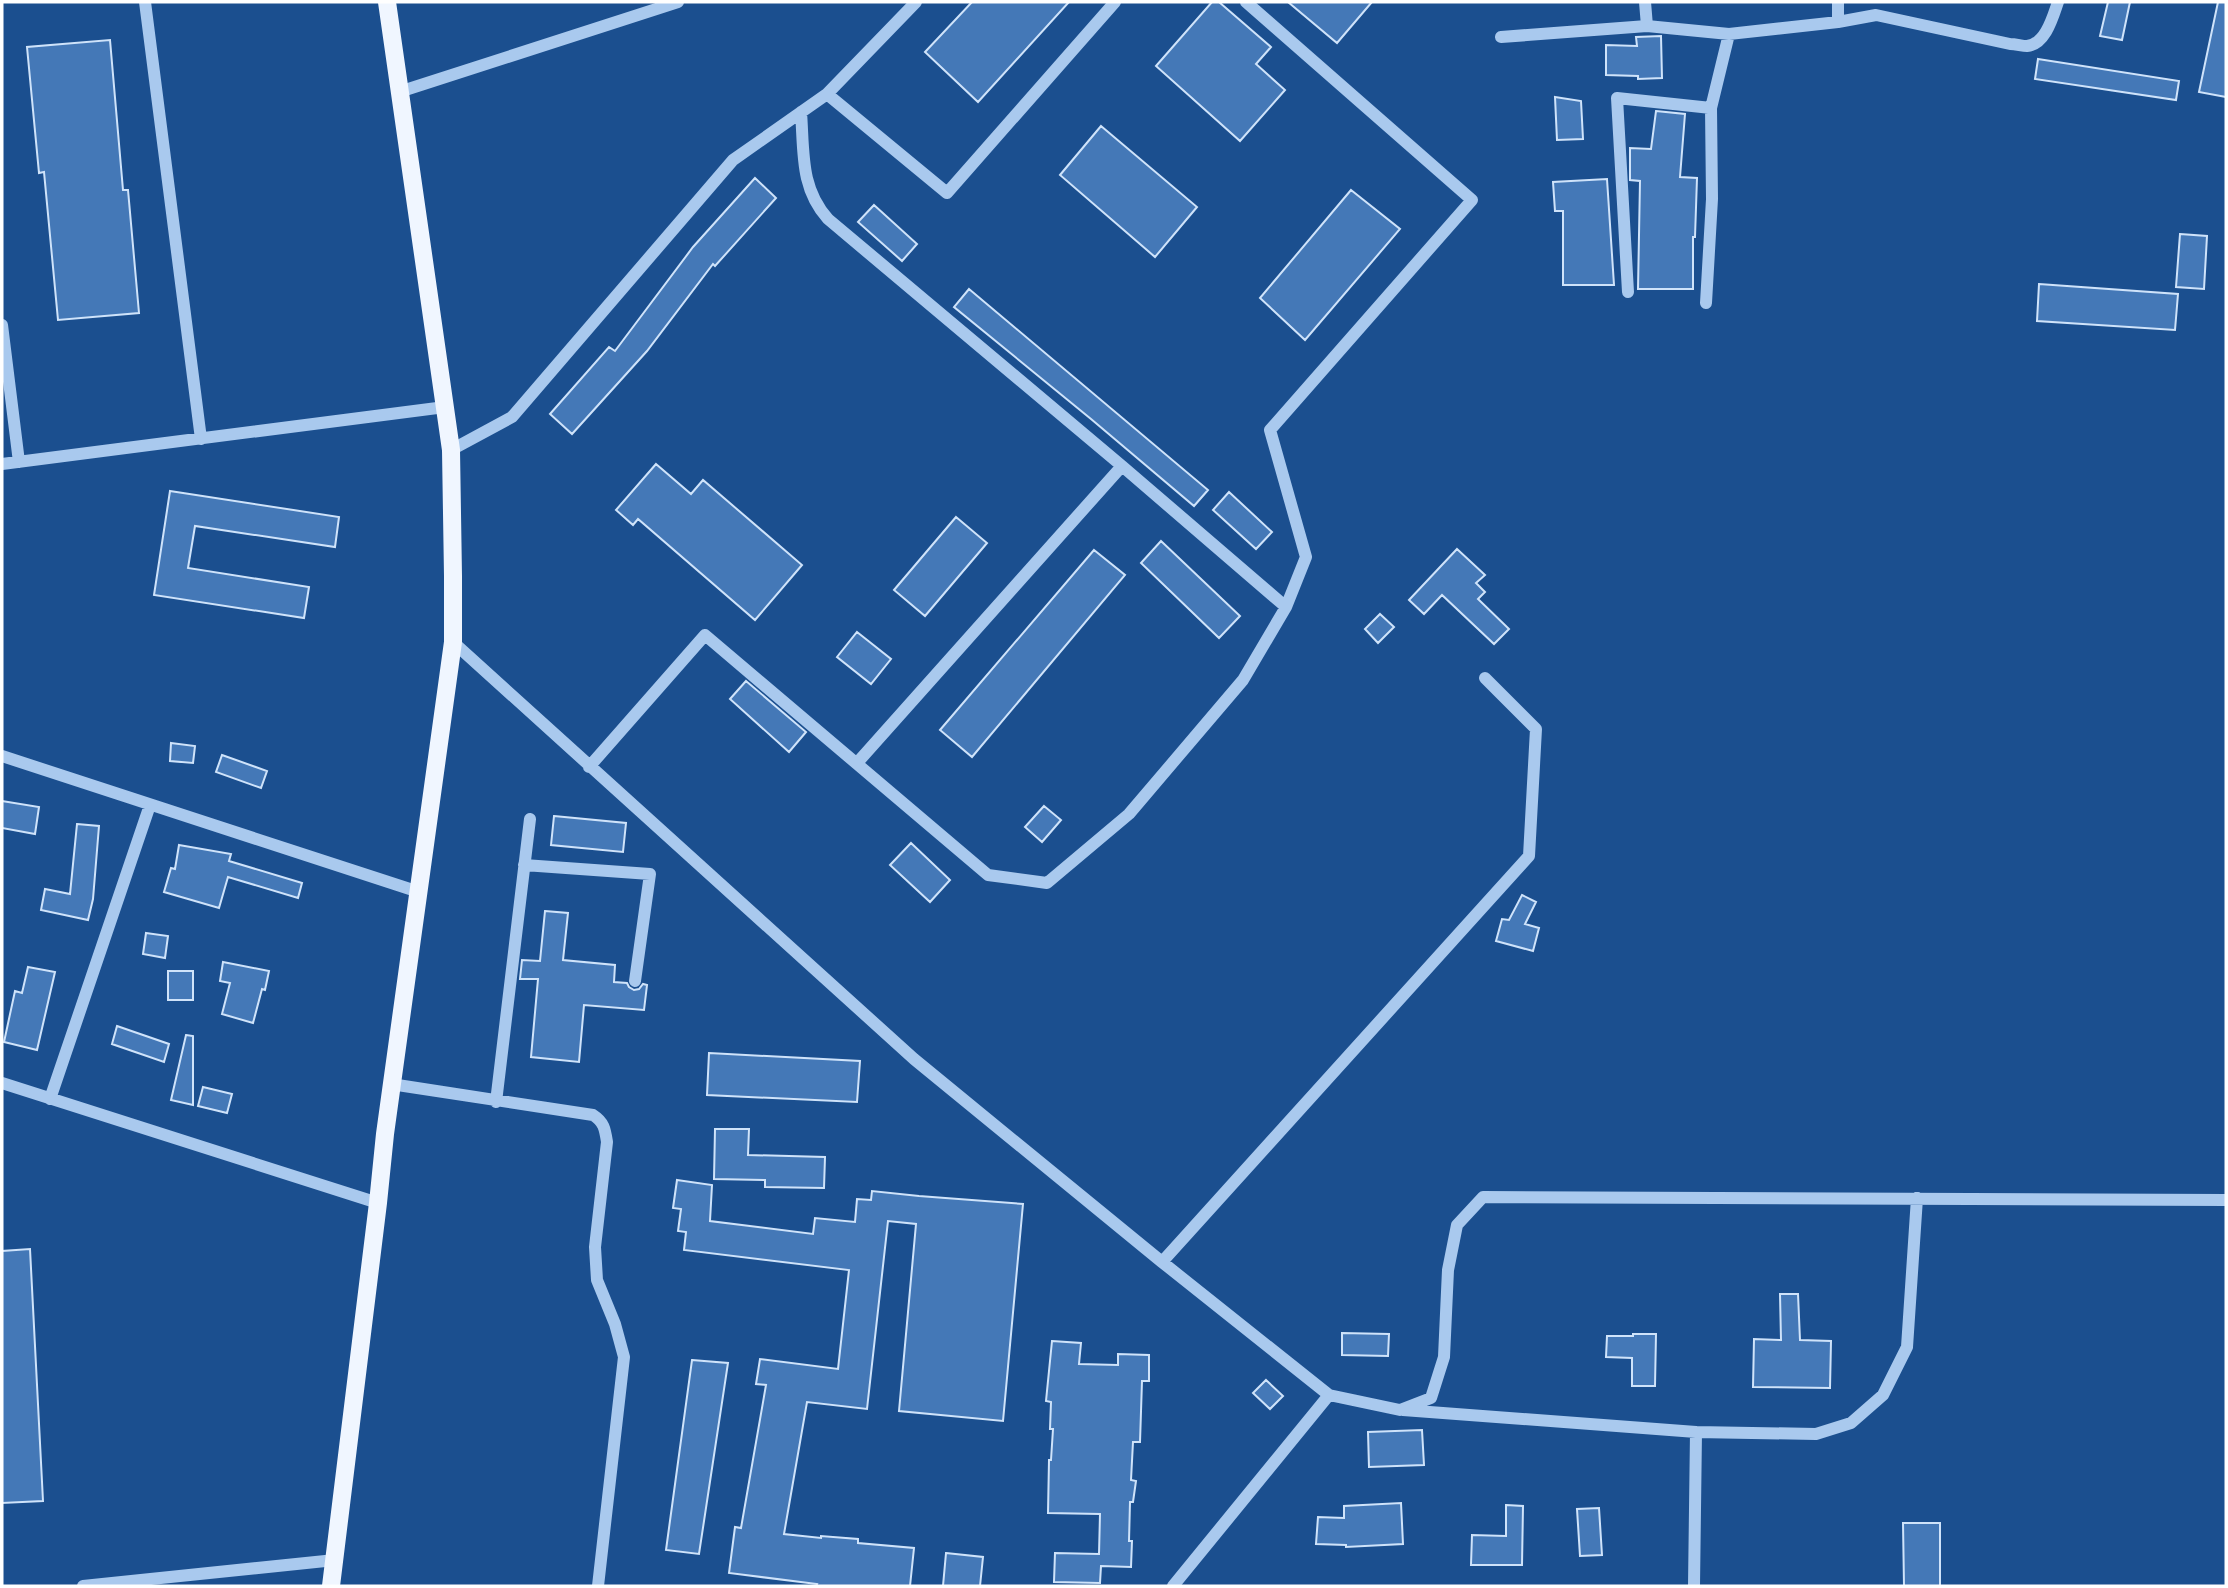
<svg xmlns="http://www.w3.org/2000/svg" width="2228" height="1588" font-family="'Fira Sans Condensed',sans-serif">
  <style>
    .building { fill: #4478b7; stroke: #cfe3fa; stroke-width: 2 }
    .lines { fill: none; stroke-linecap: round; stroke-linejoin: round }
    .minor { stroke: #a9c9ee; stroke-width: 12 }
    .major { stroke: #f0f6ff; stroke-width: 18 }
  </style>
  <rect width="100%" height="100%" fill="#1b4f8f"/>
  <path class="building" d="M972 2H1069L978 102 925 52Z
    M1212 2H1219L1271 47 1256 64 1285 90 1240 141 1156 66Z
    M1288 2H1372L1337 43Z
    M2108 2H2130L2122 40 2100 36Z
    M2218 2H2226V97L2199 92Z
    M1661 36 1662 78 1638 79V76L1606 75V45L1637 46 1636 37Z
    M110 40 123 190H128L139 313 58 320 44 172 39 173 27 47Z
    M2038 59 2179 81 2176 100 2035 79Z
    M1555 97 1581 101 1583 139 1557 140Z
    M1656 111 1685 114 1680 177 1697 178 1695 237H1693V289H1638L1640 181 1630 180V148L1651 149Z
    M1101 126 1197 207 1155 257 1060 175Z
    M755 178 776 198 715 266 713 264 647 351 572 434 550 414 609 347 615 351 693 247Z
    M1607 179 1614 285H1563V211H1555L1553 182Z
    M1351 190 1400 229 1305 340 1260 298Z
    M874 205 917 244 902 261 858 222Z
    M2180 234 2207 236 2204 289 2176 287Z
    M2039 284 2178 294 2175 330 2037 321Z
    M969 289 1208 490 1194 506 1091 419 954 307Z
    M656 464 691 494 703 480 802 565 755 620 638 519 633 525 616 510Z
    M170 491 339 517 335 547 195 526 188 568 309 587 304 618 154 595Z
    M1229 492 1272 532 1256 549 1213 510Z
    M956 517 987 543 925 616 894 590Z
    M1161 541 1240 616 1219 638 1141 563Z
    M1457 549 1485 575 1476 583 1485 592 1478 599 1509 629 1494 644 1442 595 1424 614 1409 600Z
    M1094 550 1125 575 972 757 940 730Z
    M1380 614 1394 627 1378 643 1365 629Z
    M857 632 891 659 871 684 837 657Z
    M746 681 806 732 789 752 730 699Z
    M171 743 195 746 193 763 170 761Z
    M222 755 267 771 261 788 216 772Z
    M2 801 39 807 35 834 2 828Z
    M1044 806 1061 820 1042 842 1025 827Z
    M554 816 626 823 623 852 551 845Z
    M77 824 99 826 93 899 88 920 41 910 45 889 70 894Z
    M911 843 950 880 930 902 890 865Z
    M179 845 231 854 229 861 302 883 298 898 228 877 219 908 164 892 171 868 175 869Z
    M1522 895 1536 902 1525 924 1539 928 1533 951 1496 941 1502 919 1509 920Z
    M545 911 568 913 563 960 615 965 614 982 627 983 629 987 634 990 639 989 643 984 647 985 644 1010 584 1005 579 1062 531 1057 538 979H520L522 960 540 961Z
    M146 933 168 936 165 958 143 954Z
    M223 962 269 971 265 990 262 989 253 1023 222 1014 230 983 220 981Z
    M28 967 55 972 37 1050 4 1042 15 991 22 993Z
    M168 971H193V1000H168Z
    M117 1026 169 1044 164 1062 112 1044Z
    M186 1035 193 1036V1105L171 1100Z
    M709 1053 860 1061 857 1102 707 1095Z
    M203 1087 232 1094 227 1113 198 1106Z
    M715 1129H749L748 1155 825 1157 824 1188 765 1187V1180L714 1179Z
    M677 1180 712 1185 710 1221 813 1234 815 1218 855 1222 857 1199 871 1200 872 1191 919 1196 1023 1204 1003 1421 899 1411 916 1224 888 1221 867 1409 807 1402 784 1534 821 1538V1536L858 1539V1543L914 1548 910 1586H816L817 1584 729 1573 735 1527 741 1528 766 1385 756 1384 760 1359 838 1369 849 1270 684 1250 686 1232 678 1231 681 1209 673 1208Z
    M30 1249 43 1501 2 1503V1251Z
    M1780 1294H1798L1800 1340 1831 1341 1830 1388 1753 1387 1754 1339 1781 1340Z
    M1342 1333 1389 1334 1388 1356 1342 1355Z
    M1633 1334H1656L1655 1386H1632V1358L1606 1357 1607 1336H1633Z
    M1052 1341 1081 1343 1079 1364 1118 1365V1354L1149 1355V1381H1142L1140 1442H1133L1131 1480 1136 1481 1133 1502H1130L1129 1541H1132L1131 1567 1101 1566 1100 1583 1054 1582 1055 1553 1099 1554 1100 1514 1048 1513 1049 1460H1051L1053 1429H1050L1051 1402 1046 1401Z
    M692 1360 728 1363 699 1554 666 1550Z
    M1266 1380 1283 1396 1270 1409 1253 1393Z
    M1422 1430 1424 1465 1369 1467 1368 1432Z
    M1401 1503 1403 1544 1346 1547V1545L1316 1544 1318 1517 1344 1518V1506Z
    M1506 1505 1523 1506 1522 1565H1471L1472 1535 1506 1536Z
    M1599 1508 1602 1555 1580 1556 1577 1509Z
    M1903 1523H1940V1586H1904Z
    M946 1553 983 1557 980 1586H943Z"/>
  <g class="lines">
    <path class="minor" d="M145 2 201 439
      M1645 2 1647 26
      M1838 2V22
      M1501 37 1647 26 1729 34 1838 22 1876 15 2010 44C2016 44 2022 46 2027 46 2046 44 2053 16 2058 2
      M399 92 678 2
      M827 94 947 193 1115 2
      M801 112C804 152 800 188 828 219L1122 466 1286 607
      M1628 292 1617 98 1711 108
      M1706 303 1712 199 1711 108 1729 34
      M2 325 19 462
      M451 450 512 417 733 160 827 94 916 2
      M2 464 445 407
      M453 642 914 1059 1162 1262 1329 1395 1400 1410 1431 1398 1444 1357 1448 1270 1457 1225 1483 1197 2226 1200
      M2 756 419 892
      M857 763 1122 466
      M589 767 705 635 988 875 1047 883 1129 814 1243 680 1286 607 1306 557 1270 430 1472 200 1246 2
      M524 865 650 874 635 981
      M2 1083 378 1203
      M391 1084 593 1115C604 1122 605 1129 607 1142L595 1247 597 1280 615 1324 624 1357 598 1586
      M50 1099 150 805
      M496 1102 530 819
      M1162 1262 1529 856 1536 729 1485 678
      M1403 1410 1696 1432
      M83 1586 335 1560
      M1173 1586 1329 1395
      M1694 1586 1696 1432 1816 1434 1851 1423 1883 1395 1907 1347 1917 1198"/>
    <path class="major" d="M331 1586 378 1203 385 1134 453 642V576L451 450 387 2"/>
  </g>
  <rect width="2228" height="1588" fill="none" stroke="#ffffff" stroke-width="7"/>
</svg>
